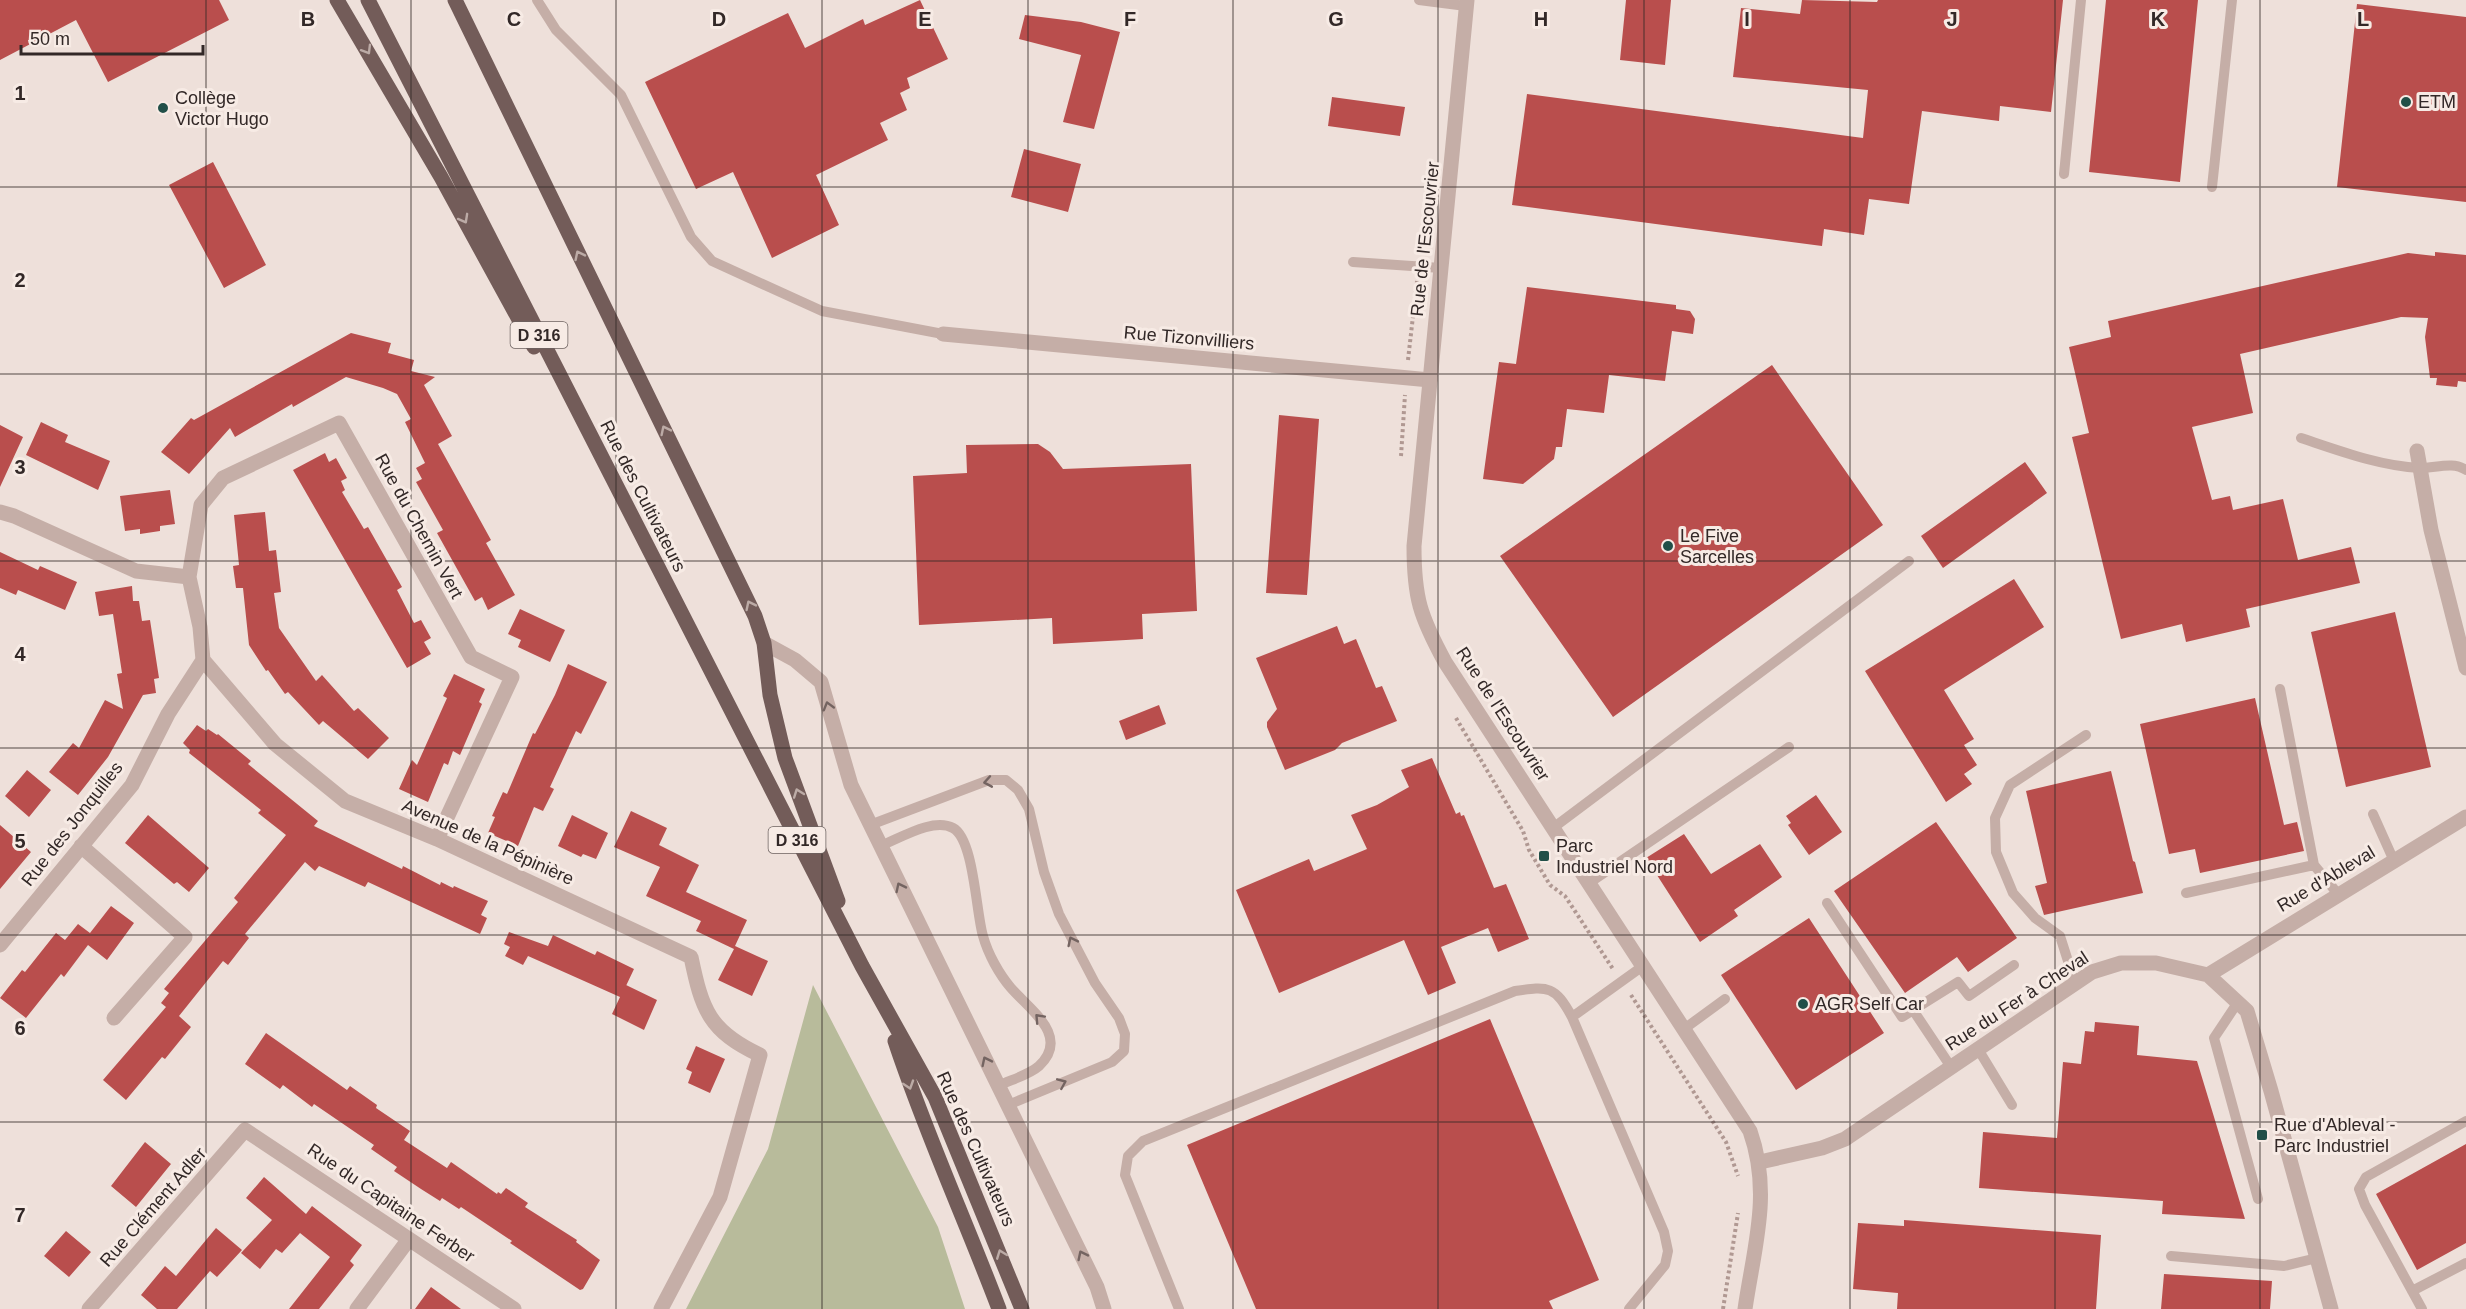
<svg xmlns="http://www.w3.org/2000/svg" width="2466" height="1309" font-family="Arial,sans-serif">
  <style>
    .green { fill: #b8bb9b }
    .building { fill: #b94e4d }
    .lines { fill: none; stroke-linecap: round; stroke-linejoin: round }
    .path { stroke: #b09892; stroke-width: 4; stroke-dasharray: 3 3; stroke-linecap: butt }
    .service { stroke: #c5aea7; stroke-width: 10 }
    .minor { stroke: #c5aea7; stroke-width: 15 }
    .tertiary { stroke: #c5aea7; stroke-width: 15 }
    .primary { stroke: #735c59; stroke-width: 15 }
    .oneway { stroke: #bcaba6 }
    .oneway2 { stroke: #746461 }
    .grid { fill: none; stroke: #322827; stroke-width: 1.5; stroke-opacity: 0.55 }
    .poi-dot { fill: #214f48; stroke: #f7ebe5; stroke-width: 2 }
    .labels { text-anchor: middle; stroke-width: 6; stroke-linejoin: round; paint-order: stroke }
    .shield { fill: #f7ebe5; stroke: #6d6260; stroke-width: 1.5 }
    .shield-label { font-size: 16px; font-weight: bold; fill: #322827 }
    .poi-label { font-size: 18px; fill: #322827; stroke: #f7ebe5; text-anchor: start }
    .street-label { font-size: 18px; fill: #322827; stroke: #f7ebe5 }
    .grid-label { font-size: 20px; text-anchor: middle; font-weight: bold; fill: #322827; stroke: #f7ebe5; stroke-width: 6; stroke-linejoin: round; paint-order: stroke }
  </style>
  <rect width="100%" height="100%" fill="#eee0da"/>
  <path class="green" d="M813 985 938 1227 965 1309H686L768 1149Z"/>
  <path class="building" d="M0 0H219L229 20 108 82 76 20 0 60Z
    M920 0 948 59 907 78 910 88 900 93 907 110 880 123 888 140 816 175 839 225 772 258 733 172 696 189 645 82 788 13 805 48 863 19 865 25Z
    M1626 0H1671L1665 65 1620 60Z
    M1802 0 1877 2 1878 0H2063L2051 112 2000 106 1999 121 1922 111 1909 204 1869 199 1864 235 1824 229 1822 246 1512 205 1527 94 1863 138 1868 90 1733 77 1741 8 1800 14Z
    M2106 0H2198L2180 182 2089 172Z
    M2357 4 2466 17V202L2337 187Z
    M1025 15 1081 22 1120 32 1094 129 1063 122 1081 55 1019 39Z
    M1332 97 1405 107 1400 136 1328 126Z
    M1024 149 1081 164 1068 212 1011 197Z
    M213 162 266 265 224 288 169 185Z
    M2435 252 2466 255V382L2458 381 2457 387 2436 385 2437 378H2430L2425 337 2428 318 2401 317 2240 354 2253 413 2192 427 2212 500 2230 496 2233 510 2283 499 2298 560 2351 547 2360 583 2246 609 2250 627 2186 642 2182 624 2121 639 2072 437 2089 433 2069 347 2111 337 2108 321 2408 253 2435 256Z
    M1527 287 1676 305V309L1690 311 1695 319 1693 334 1672 331 1665 381 1609 375 1604 413 1567 409 1562 447H1556L1554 459 1523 484 1483 479 1499 362 1516 364Z
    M351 333 391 343 388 353 414 360 411 371 435 377 424 385 452 436 438 444 491 540 486 543 515 595 488 610 482 597 475 601 437 533 443 530 416 482 422 479 416 468 425 463 405 422 411 419 397 394 383 388 346 377 293 407 292 404 235 437 230 428 189 474 161 452 191 418 194 420Z
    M1772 365 1883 525 1613 717 1500 556Z
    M1279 415 1319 419 1307 595 1266 593Z
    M41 422 68 435 65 442 110 461 98 490 26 455Z
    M0 425 23 437 0 487Z
    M1038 444 1050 452 1063 469 1191 464 1197 611 1142 614 1143 639 1126 640 1053 644 1052 618 919 625 913 476 967 473 966 445Z
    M325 453 329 462 336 458 347 478 341 481 345 490 342 492 364 529 368 527 402 587 397 590 414 623 421 620 431 638 424 642 431 654 407 668 293 470Z
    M2025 462 2047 493 1943 568 1921 536Z
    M170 490 175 524 160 526V531L140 534V529L125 531 120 496Z
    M265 512 269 551 276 550 281 592 274 593 279 628 316 681 322 675 354 711 358 708 389 738 368 759 323 721 319 725 288 692 285 694 268 670 266 671 249 645 243 588H236L233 566 239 565 234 515Z
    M0 552 38 570 40 566 77 582 65 610 18 590 16 595 0 588Z
    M2014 579 2044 627 1944 690 1974 739 1964 745 1977 765 1964 774 1972 784 1946 802 1865 671Z
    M132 586 133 601H139L142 621 150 620 159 678 154 679 156 693 143 695 108 757 78 795 49 772 73 743 79 748 105 700 123 709 117 674 122 673 113 614 99 616 95 592Z
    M520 609 565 630 550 662 518 647 521 640 508 634Z
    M2395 612 2431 767 2346 787 2311 632Z
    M1337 626 1344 644 1356 639 1376 688 1382 686 1397 721 1342 743 1335 750 1285 770 1267 727V722L1277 709 1256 658Z
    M568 664 607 682 581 734 576 731 550 787 554 789 543 811 534 807 518 846 488 833 495 817 492 816 503 792 507 794 533 733 535 734 555 695Z
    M454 674 485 689 479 702 482 704 460 755 453 751 448 765 444 763 428 802 399 789 412 760 417 765 447 698 443 696Z
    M2255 698 2284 825 2297 822 2304 851 2200 873 2195 849 2169 854 2140 724Z
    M1159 705 1166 724 1126 740 1119 721Z
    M197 725 206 731 208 729 217 735 218 734 251 761 248 764 318 821 314 826 402 869 403 866 440 885 441 882 453 888 454 886 488 901 481 915 487 918 480 934 368 882 365 887 319 866 315 871 305 862 245 934 249 938 228 965 223 961 179 1016 191 1027 165 1059 162 1057 126 1100 103 1080 166 1007 161 1003 169 993 164 989 238 902 234 898 286 835 258 813 261 810 189 753 190 750 183 743Z
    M1432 758 1456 814 1460 812 1461 816 1464 815 1494 888 1506 884 1529 939 1498 952 1488 928 1441 947 1456 983 1428 995 1404 940 1279 993 1236 890 1309 859 1314 871 1367 849 1351 815 1377 805 1409 787 1401 770Z
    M27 770 51 790 29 817 5 796Z
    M2111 771 2133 861 2135 862 2143 893 2044 915 2035 886 2047 883 2026 791Z
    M1816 795 1842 832 1809 855 1788 825 1791 823 1786 816Z
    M631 811 667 828 659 845 699 865 686 892 747 920 735 946 768 961 752 996 718 980 734 949 696 931 701 921 646 896 660 867 614 847Z
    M148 815 209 868 189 892 177 882 174 884 125 843Z
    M572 815 608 833 596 859 583 854 581 857 558 846Z
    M1936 822 2017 938 1968 972 1957 957 1905 993 1834 891Z
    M0 825 31 852 0 889Z
    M1684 834 1711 874 1760 844 1782 877 1734 910 1738 916 1700 942 1646 858Z
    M111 906 134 923 107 960 88 945 64 977 61 974 26 1018 0 998 22 970 25 972 56 933 65 940 78 924 90 933Z
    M1809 918 1884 1033 1796 1090 1721 975Z
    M509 932 548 946 553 935 595 955 597 951 634 969 625 988 626 985 657 1000 644 1030 612 1014 620 997 528 956 523 965 505 956 510 947 504 944Z
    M1490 1019 1599 1280 1549 1301 1553 1309H1256L1187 1145Z
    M2095 1022 2139 1026 2137 1055 2197 1061 2245 1219 2162 1214 2163 1201 1979 1188 1983 1132 2057 1138 2063 1062 2081 1064 2085 1031 2094 1032Z
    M266 1033 347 1090 350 1086 377 1105 376 1108 410 1131 404 1140 447 1168 451 1162 497 1194 498 1192 501 1194 506 1188 528 1203 525 1207 577 1240 576 1242 600 1260 583 1289 580 1290 510 1243 512 1241 461 1207 459 1209 442 1198 440 1201 421 1189 394 1171 397 1167 371 1149 374 1145 314 1104 312 1107 283 1085 280 1089 245 1064Z
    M696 1046 725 1059 710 1093 688 1083 692 1072 686 1069Z
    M145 1142 171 1164 136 1207 111 1186Z
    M2466 1144V1243L2417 1270 2376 1194Z
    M264 1177 306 1214 312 1206 362 1245 350 1261 354 1265 319 1309H289L330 1257 300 1233 282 1253 276 1249 260 1269 241 1253 272 1220 246 1198Z
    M1904 1220 2101 1235 2096 1309H1897L1898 1293 1853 1289 1858 1223 1904 1226Z
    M216 1228 242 1250 217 1277 210 1271 177 1309H157L141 1295 165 1266 176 1276Z
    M66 1231 91 1252 69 1277 44 1256Z
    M2164 1274 2272 1281 2270 1309H2161Z
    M431 1287 461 1309H415Z"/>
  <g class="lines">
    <path class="path" d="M1408 360 1417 281
      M1401 456 1405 395
      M1456 718 1523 831 1529 850 1550 885 1565 896 1613 969
      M1631 995 1726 1142 1738 1176
      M1723 1309 1738 1213"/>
    <path class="service" d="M537 0 556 30 621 95 691 237 712 261 822 311 943 334
      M1419 0 1466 6
      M2064 174 2081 0
      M2212 187 2232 0
      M1353 262 1441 268
      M2301 438C2340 451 2380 466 2420 468 2436 468 2453 461 2466 470
      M2373 814 2394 861
      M870 825 989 780H1006L1018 790 1029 809 1044 872 1059 914 1095 983 1119 1018 1125 1034 1124 1051 1112 1062 1008 1105
      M1553 828 1909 561
      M880 846C899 839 933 817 953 828 974 839 976 913 983 936 988 954 999 974 1011 988 1029 1009 1071 1036 1039 1066 1029 1075 1010 1080 998 1086
      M2314 865 2338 894
      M1589 883 1789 747
      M2186 893 2314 865 2280 689
      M1827 903 1902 1017 1958 982 1969 996 2014 965
      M2075 983 2060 936 2035 918 2013 893 1996 852 1995 818 2010 785 2086 735
      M2238 1002 2214 1038 2258 1199
      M1913 1010 1951 1067
      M1572 1017 1664 1232 1668 1251 1665 1265 1629 1309
      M1684 1029 1725 999
      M1978 1049 2012 1105
      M2171 1256 2284 1266 2317 1258
      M2412 1291 2466 1263
      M1179 1309 1125 1175 1128 1156 1143 1141 1515 991C1549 986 1555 986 1572 1017L1643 966
      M2422 1309 2365 1205 2359 1189 2366 1177 2466 1121"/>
    <path class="minor" d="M943 334 1430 380
      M2417 451 2431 530 2466 668
      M0 512 14 516 136 571 189 577
      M764 643 795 660 821 682 851 785 1097 1287 1104 1309
      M437 839 512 677 471 657 339 423 223 478 201 505 189 577 200 627 203 660 275 744 345 801 437 839 691 957C702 1010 709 1031 760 1055L720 1197 661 1309
      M81 846 185 937 114 1018
      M0 945 132 785 168 714 203 660
      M2208 975 2466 817
      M1760 1162 1822 1148 1845 1139 2092 972 2121 963H2156L2208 975 2247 1011 2271 1091 2331 1309
      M89 1309 245 1130 514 1309
      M357 1309 409 1239"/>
    <path class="tertiary" d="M1467 0 1414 546C1414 598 1420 616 1445 662L1750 1131C1772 1193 1754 1247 1745 1309"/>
    <path class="primary" d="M337 0 441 177 534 347
      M368 0 862 966 935 1097 1022 1309
      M455 0 755 616 764 643 770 695 785 758 838 901
      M895 1041C925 1132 965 1219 999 1309"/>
  </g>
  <defs><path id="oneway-chevron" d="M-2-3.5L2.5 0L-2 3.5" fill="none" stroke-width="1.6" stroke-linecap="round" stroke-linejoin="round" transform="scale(1.5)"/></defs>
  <g class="oneway">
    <use href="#oneway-chevron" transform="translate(367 50) rotate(59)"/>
    <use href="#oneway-chevron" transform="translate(464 219) rotate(61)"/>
    <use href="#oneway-chevron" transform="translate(579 255) rotate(-116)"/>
    <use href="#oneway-chevron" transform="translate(665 430) rotate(-116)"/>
    <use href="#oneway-chevron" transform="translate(750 605) rotate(-116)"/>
    <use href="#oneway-chevron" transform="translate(798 793) rotate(-110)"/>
    <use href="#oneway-chevron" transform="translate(909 1085) rotate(72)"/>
    <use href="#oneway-chevron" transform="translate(1001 1254) rotate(-111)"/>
  </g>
  <g class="oneway2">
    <use href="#oneway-chevron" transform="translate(828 706) rotate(-106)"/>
    <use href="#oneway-chevron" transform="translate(988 782) rotate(170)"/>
    <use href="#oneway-chevron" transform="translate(900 887) rotate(-116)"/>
    <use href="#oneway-chevron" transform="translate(1072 941) rotate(-116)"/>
    <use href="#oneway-chevron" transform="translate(1039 1018) rotate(-133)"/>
    <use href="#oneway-chevron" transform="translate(986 1061) rotate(-116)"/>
    <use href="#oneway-chevron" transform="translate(1062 1083) rotate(-23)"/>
    <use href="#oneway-chevron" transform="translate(1082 1255) rotate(-116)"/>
  </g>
  <path class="grid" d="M206 0V1309M411 0V1309M616 0V1309M822 0V1309M1028 0V1309M1233 0V1309M1438 0V1309M1644 0V1309M1850 0V1309M2055 0V1309M2260 0V1309M0 187H2466M0 374H2466M0 561H2466M0 748H2466M0 935H2466M0 1122H2466"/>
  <g class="poi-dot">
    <circle cx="2406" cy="102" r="6"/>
    <circle cx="163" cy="108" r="6"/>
    <circle cx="1668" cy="546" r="6"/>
    <rect x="1538" y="850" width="12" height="12" rx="3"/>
    <circle cx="1803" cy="1004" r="6"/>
    <rect x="2256" y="1129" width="12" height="12" rx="3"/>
  </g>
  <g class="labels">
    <g class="shield">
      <rect x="510.5" y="322" width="57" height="26" rx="4.5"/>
      <rect x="768.5" y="827" width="57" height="26" rx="4.5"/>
    </g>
    <g class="shield-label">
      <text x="539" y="341">D 316</text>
      <text x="797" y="846">D 316</text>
    </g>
    <g class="poi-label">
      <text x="175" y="104">Collège<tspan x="175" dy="21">Victor Hugo</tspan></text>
      <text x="2418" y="108">ETM</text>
      <text x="1680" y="542">Le Five<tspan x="1680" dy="21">Sarcelles</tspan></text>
      <text x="1556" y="852">Parc<tspan x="1556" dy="21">Industriel Nord</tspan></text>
      <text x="1815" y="1010">AGR Self Car</text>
      <text x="2274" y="1131">Rue d'Ableval -<tspan x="2274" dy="21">Parc Industriel</tspan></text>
    </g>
    <g class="street-label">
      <text transform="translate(1425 239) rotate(-84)" y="6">Rue de l'Escouvrier</text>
      <text transform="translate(1189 338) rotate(5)" y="6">Rue Tizonvilliers</text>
      <text transform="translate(643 496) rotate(63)" y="6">Rue des Cultivateurs</text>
      <text transform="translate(419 526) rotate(61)" y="6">Rue du Chemin Vert</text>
      <text transform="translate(1503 714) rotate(57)" y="6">Rue de l'Escouvrier</text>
      <text transform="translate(72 824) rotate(-52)" y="6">Rue des Jonquilles</text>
      <text transform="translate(488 842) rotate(24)" y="6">Avenue de la Pépinière</text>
      <text transform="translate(2326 879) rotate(-31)" y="6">Rue d'Ableval</text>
      <text transform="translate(2017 1001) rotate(-33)" y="6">Rue du Fer à Cheval</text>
      <text transform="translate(976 1149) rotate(66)" y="6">Rue des Cultivateurs</text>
      <text transform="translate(391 1203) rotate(34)" y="6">Rue du Capitaine Ferber</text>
      <text transform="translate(153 1207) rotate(-49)" y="6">Rue Clément Adler</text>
    </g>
  </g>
  <g class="grid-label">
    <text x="308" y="26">B</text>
    <text x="514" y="26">C</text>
    <text x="719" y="26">D</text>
    <text x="925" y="26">E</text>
    <text x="1130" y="26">F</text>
    <text x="1336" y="26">G</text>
    <text x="1541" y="26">H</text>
    <text x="1747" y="26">I</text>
    <text x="1952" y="26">J</text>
    <text x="2158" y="26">K</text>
    <text x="2363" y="26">L</text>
    <text x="20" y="100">1</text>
    <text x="20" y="287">2</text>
    <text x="20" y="474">3</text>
    <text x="20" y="661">4</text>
    <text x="20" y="848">5</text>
    <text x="20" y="1035">6</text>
    <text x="20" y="1222">7</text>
  </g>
  <path d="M21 45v9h182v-9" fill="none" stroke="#322827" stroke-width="3"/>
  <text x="30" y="45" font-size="18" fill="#322827" stroke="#f7ebe5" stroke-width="4.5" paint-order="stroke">50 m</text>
</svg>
